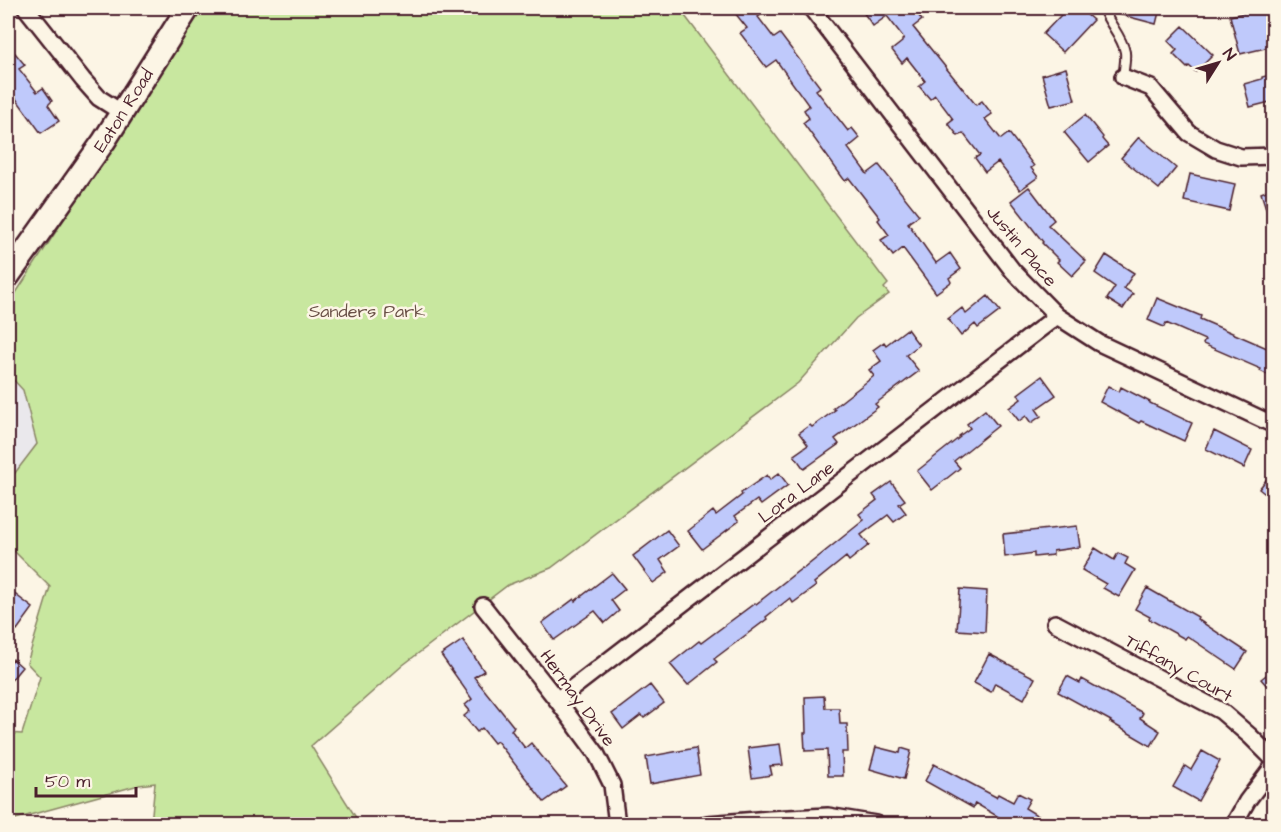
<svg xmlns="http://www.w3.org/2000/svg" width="1281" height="832" font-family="'Architects Daughter',sans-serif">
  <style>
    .built { fill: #eae8ec }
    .green { fill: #c8e79f; stroke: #898365; stroke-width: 1.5 }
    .building { fill: #bfc9fb; stroke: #4a1f2b; stroke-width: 1.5 }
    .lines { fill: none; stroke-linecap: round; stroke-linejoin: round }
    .lane-casing { stroke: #4a1f2b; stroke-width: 12 }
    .street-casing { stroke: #4a1f2b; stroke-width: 20 }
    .secondary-casing { stroke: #4a1f2b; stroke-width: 27 }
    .lane { stroke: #fcf5e5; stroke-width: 8 }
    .street { stroke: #fcf5e5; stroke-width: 15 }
    .secondary { stroke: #fcf5e5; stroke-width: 22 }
    .labels { text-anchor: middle; stroke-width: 5; stroke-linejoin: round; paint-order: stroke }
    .street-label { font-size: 18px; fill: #4a1f2b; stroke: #fcf5e5 }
    .park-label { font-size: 18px; fill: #6a5148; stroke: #fcf5e5 }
  </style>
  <rect width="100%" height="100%" fill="#fcf5e5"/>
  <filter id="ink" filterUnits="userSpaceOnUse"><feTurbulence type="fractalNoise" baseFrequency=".0167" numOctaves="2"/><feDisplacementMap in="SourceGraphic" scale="12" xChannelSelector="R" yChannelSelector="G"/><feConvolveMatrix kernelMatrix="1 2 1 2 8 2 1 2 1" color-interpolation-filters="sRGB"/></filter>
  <g filter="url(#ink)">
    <path class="built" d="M8 361 73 413 8 496Z"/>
    <path class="green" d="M202 8H679L888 284 884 288 889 294 856 318 798 383 551 568 508 585 403 665 311 746 360 824H151L155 783 139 785 8 821V733L22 734 40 677 27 663 50 587 8 545V482L37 444 23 390 8 374V305Z"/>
    <path class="building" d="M731 8H757L762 14 758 17 774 38 780 34 820 87 816 90 848 131 852 128 860 138 848 148 867 174 879 165 919 215 908 223 936 263 950 253 961 269 949 278 951 282 936 293 903 248 893 256 881 240 889 235 878 220 880 218 849 178 845 181 803 123 809 118 804 110 809 106 776 60 766 67 740 33 747 28Z
      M870 8H913L922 20 913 27 976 105 982 101 992 114 985 119 1001 139 1009 133 1034 166 1031 168 1038 177 1020 190 998 162 985 172 975 158 980 155 963 133 958 136 948 123 953 119 935 95 930 99 919 86 925 81 907 58 902 63 892 50 902 42V40L904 38 887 16 873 26 863 12Z
      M1054 8H1079L1093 20 1063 52 1043 34 1061 15Z
      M1109 8H1160L1156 24 1111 12Z
      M1266 8H1274V46L1240 54 1230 16Z
      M1183 26 1213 55 1196 72 1189 66 1187 68 1173 54 1177 50 1168 41Z
      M15 53 25 65 19 69 37 92 43 88 52 101 48 105 59 121 41 133 12 93 8 96V54L10 57Z
      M1066 68 1075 100 1051 106 1042 75Z
      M1274 74V101L1250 107 1244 84 1262 79V77Z
      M1085 115 1103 137 1102 139 1108 146 1089 162 1064 132Z
      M1139 137 1176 168 1159 189 1121 158Z
      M1190 174 1235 184 1229 211 1184 201Z
      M1029 187 1054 220 1048 225 1086 261 1072 276 1057 262 1059 260 1042 243 1043 242 1011 201Z
      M1274 188V224H1271L1261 193Z
      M1106 255 1134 273 1124 288 1133 294 1123 309 1107 299 1115 287 1095 273Z
      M988 296 1000 311 978 328 975 324 961 336 948 319 962 308 966 314Z
      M1157 298 1201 316 1200 319 1274 351V378L1260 371 1261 369 1203 344 1205 340 1166 323 1164 327 1148 320Z
      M907 329 919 345 906 355 919 371 875 404 878 407 835 439 839 444 804 469 794 455 808 445 799 433 810 425 812 427 835 410 833 408 874 376 869 370 881 361 873 350 884 342 886 345Z
      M1042 376 1056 395 1036 409 1041 416 1031 423 1026 416 1019 421 1009 408 1021 399 1018 394Z
      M1108 386 1119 392 1121 387 1150 402V403L1192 423 1184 441 1141 421 1139 423 1100 402Z
      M985 410 998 426 954 461 960 468 932 490 917 471 960 437 959 436 970 428 967 424Z
      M1214 431 1252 450 1244 468 1206 449Z
      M1274 470V501L1259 489Z
      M779 473 788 485 761 505 757 500 735 516 739 521 702 549 688 531 713 511 716 515 742 495 741 493 767 475 770 480Z
      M891 482 905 500 899 504 906 513 894 522 888 515 861 535 869 545 849 561 846 557 814 583 816 586 793 603 790 598 766 617 767 619 714 659 717 662 688 685 670 664 699 641 701 643 755 603 756 604 802 568 803 569 864 520 859 514 877 500 873 495Z
      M1077 526 1080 547 1053 551V555L1034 557V553L1005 557 1003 534Z
      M667 530 679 546 660 560 668 572 653 583 633 556Z
      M1095 548 1114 560 1118 553 1128 558 1125 564 1135 570 1119 597 1103 588 1106 584 1082 570Z
      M612 573 625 589 611 600 619 611 605 623 595 611 554 640 542 623 574 599 575 601Z
      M1147 588 1198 617 1197 619 1247 652 1236 669 1187 636 1185 639 1149 619 1150 617 1135 609Z
      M8 589 33 608 17 630 8 623Z
      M960 589 987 591 985 632 957 630Z
      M463 640 484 671 474 677 514 727 511 730 525 748 531 743 566 786 544 802 497 741 494 743 482 728 477 732 464 716 470 711 465 705 472 699 441 655Z
      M989 654 1035 678 1024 699 995 683 991 692 974 683Z
      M13 659 22 667 8 684V666Z
      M1274 669V694L1261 679Z
      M1067 676 1080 683 1082 679 1143 713 1140 718 1160 731 1151 746 1110 722 1111 721 1058 692Z
      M650 685 664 703 644 718 641 715 623 729 612 714Z
      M824 696 825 708H839L840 724H847L848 752H842L843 776H828L827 750 805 751 804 733H806L805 697Z
      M780 744 783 765 770 766 772 775 752 778 748 748Z
      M876 747 900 753 901 748 911 751 904 779 870 769Z
      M696 748 700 775 650 784 646 757Z
      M1202 751 1220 761 1198 801 1173 787 1185 766 1191 770Z
      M934 764 996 797 998 794 1013 802 1018 793 1030 799 1025 808 1053 825H1012L975 803 973 808 925 781Z"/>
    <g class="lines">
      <g class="lane-casing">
        <path id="lane" d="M1103 8C1108 23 1122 36 1125 52 1126 59 1124 69 1123 77"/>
      </g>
      <g class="street-casing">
        <path id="street" d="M26 8 83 80 99 98 121 112
          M811 8 1013 271 1057 316 1099 343 1274 425
          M1123 77 1151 88 1189 133 1216 149 1241 157 1274 156
          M483 606 557 700 596 753 612 785 617 824
          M1055 623 1221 711 1250 736 1274 760
          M557 700 1057 316
          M707 824 770 819 828 816 876 824
          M1234 824 1247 801 1274 765"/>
      </g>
      <g class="secondary-casing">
        <g id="secondary">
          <path id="s1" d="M8 276 104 141 188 8"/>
        </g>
      </g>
      <use href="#lane" class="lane"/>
      <use href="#street" class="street"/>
      <use href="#secondary" class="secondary"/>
    </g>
  </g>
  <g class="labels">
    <g class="street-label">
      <text dy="6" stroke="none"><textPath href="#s1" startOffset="202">Eaton Road</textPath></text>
      <text transform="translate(1022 246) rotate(50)" y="6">Justin Place</text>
      <text transform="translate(796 492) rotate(-37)" y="6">Lora Lane</text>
      <text transform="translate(1179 668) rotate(29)" y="6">Tiffany Court</text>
      <text transform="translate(578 698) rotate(54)" y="6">Hermay Drive</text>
    </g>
    <g class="park-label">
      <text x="367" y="317">Sanders Park</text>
    </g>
  </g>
  <rect width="1281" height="832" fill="none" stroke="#fcf5e5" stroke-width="30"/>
  <rect x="15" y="15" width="1251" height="802" fill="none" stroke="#4a1f2b" stroke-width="2" filter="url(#ink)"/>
  <g transform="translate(1218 63) rotate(53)" stroke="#fcf5e5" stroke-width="4.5" paint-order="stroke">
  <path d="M0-4.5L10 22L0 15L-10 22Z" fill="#4a1f2b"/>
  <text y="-9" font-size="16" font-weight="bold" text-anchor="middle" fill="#4a1f2b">N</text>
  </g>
  <path d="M36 787v9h100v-9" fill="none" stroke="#4a1f2b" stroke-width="3"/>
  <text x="45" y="787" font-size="18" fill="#4a1f2b" stroke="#fcf5e5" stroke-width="4.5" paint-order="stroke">50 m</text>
</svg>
